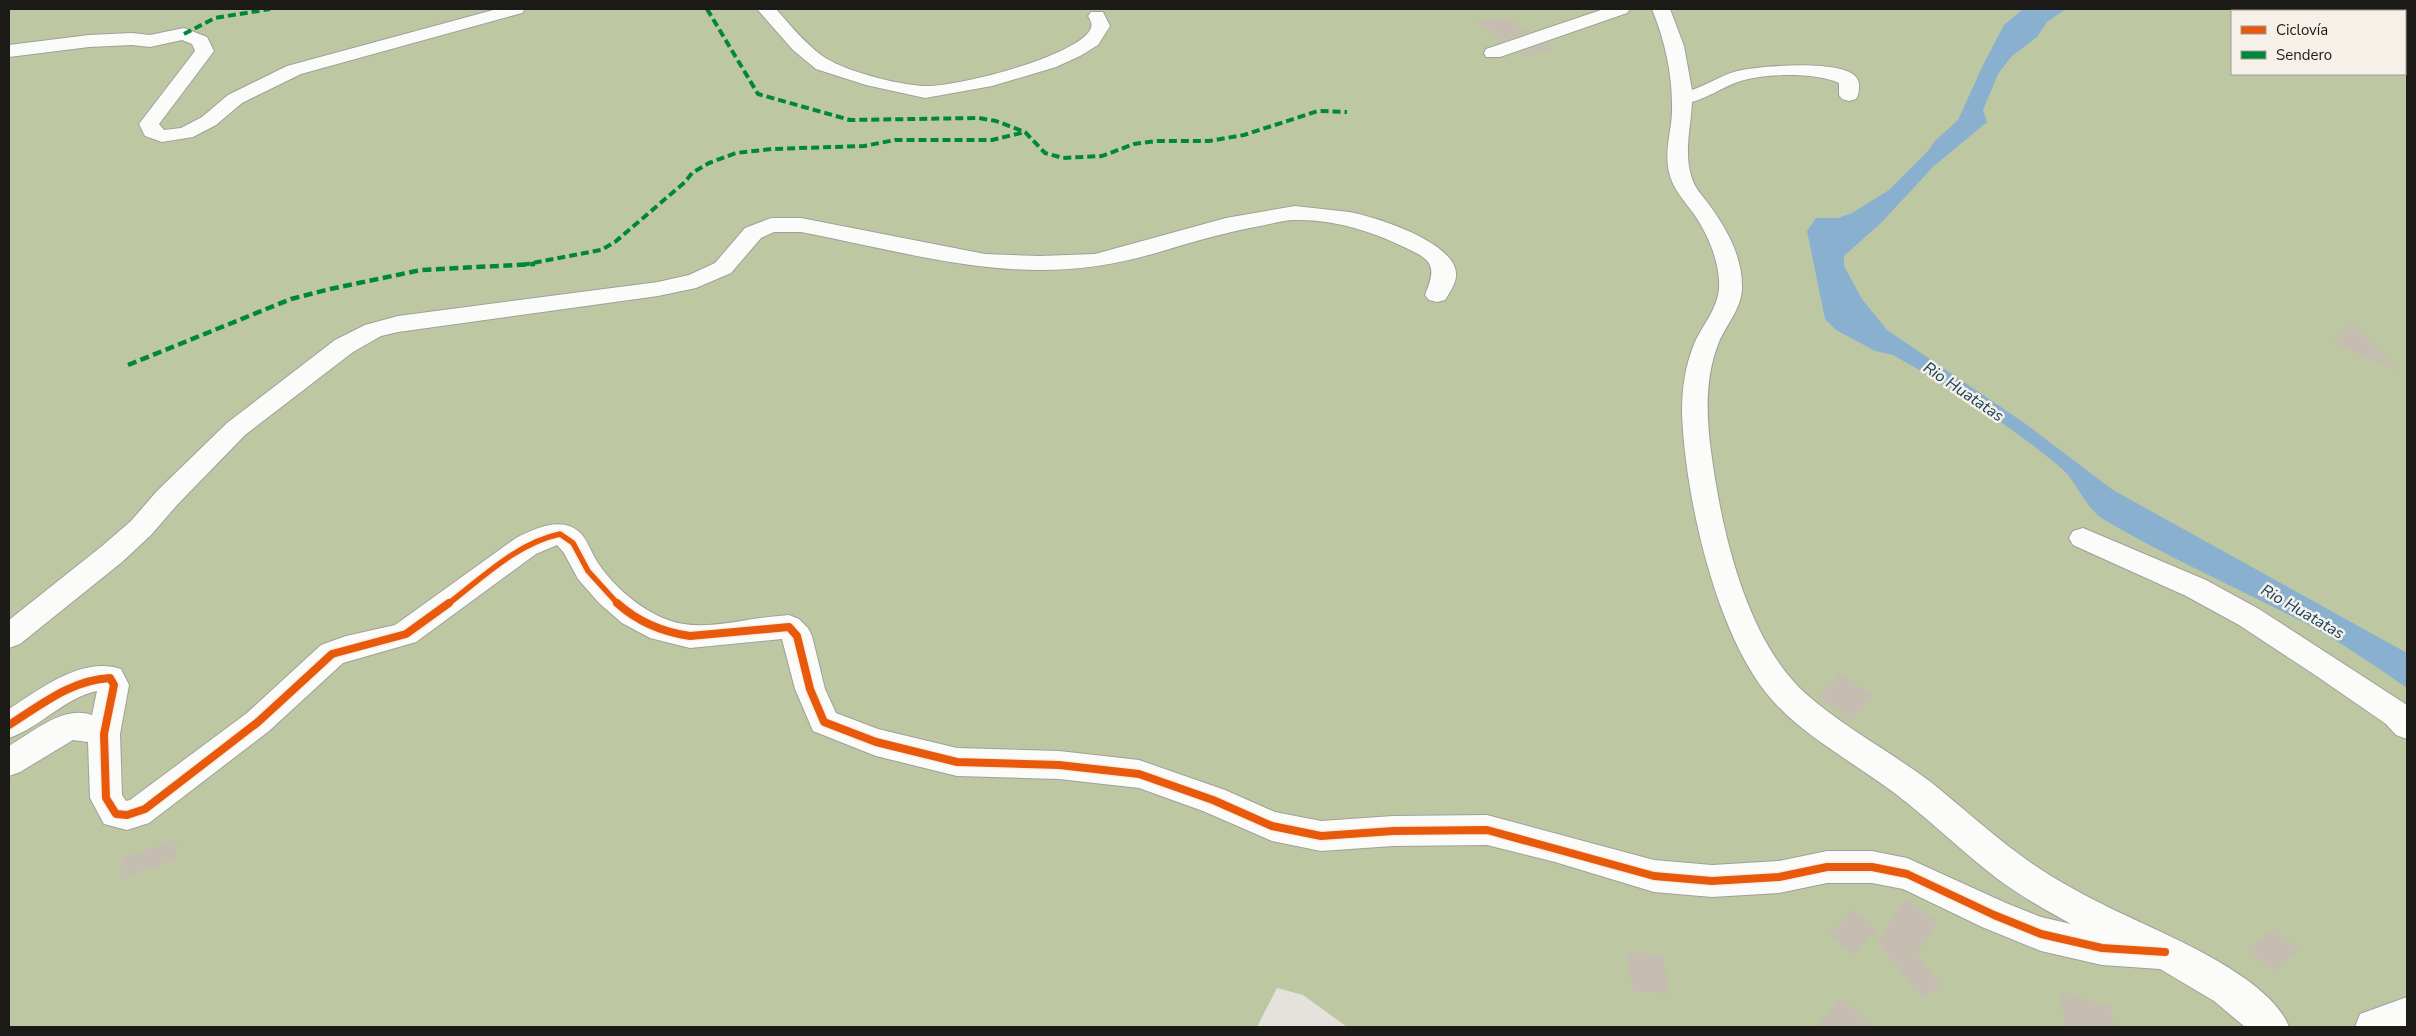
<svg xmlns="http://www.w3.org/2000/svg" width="2416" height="1036" font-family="'Nunito Sans',sans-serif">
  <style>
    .forest { fill: #bdc8a3; fill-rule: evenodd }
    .water { fill: #89b1cf }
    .building { fill: #c5bdaf }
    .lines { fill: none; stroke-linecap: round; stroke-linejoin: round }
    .minor-casing { stroke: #a19f9c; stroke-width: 2 }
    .minor { fill: #fbfbfa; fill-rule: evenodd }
    .quiet-far1 { stroke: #00873e; stroke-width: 4; stroke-dasharray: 8 4; stroke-linecap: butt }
    .quiet { stroke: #00873e; stroke-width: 4.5; stroke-dasharray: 9 4.5; stroke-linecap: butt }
    .cycleway-far1-casing { stroke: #f6f0e8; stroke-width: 9 }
    .cycleway-casing { stroke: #f6f0e8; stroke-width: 11 }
    .cycleway-far1 { stroke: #e8590c; stroke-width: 5.5 }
    .cycleway { stroke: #e8590c; stroke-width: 8 }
    .labels { text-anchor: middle; stroke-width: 5; stroke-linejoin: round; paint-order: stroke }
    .water-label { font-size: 16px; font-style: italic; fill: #12405f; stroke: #f6f0e8 }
  </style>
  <rect width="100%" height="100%" fill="#e5e2de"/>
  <path class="forest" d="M9 9H2407V1027H1347L1303 995 1277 988 1257 1027H9ZM2232 11H2405V74H2232Z"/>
  <path class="water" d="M2023 9H2066L2047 22 2037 37 2012 56 1998 74 1983 110 1987 122 1934 166 1881 223 1844 256V266L1862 299 1887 330 2023 422 2113 490 2407 653V688C2371 663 2335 638 2295 618 2231 585 2165 556 2103 519 2084 507 2077 481 2060 467 2008 424 1952 388 1893 355L1875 351 1836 330 1825 319 1807 231 1816 218H1838L1852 213 1889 190 1927 152 1936 140 1958 120 1983 65 2004 25Z"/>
  <path class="building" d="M1509 18 1529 32 1504 41 1475 20Z
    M1545 43 1552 49 1525 57 1519 52Z
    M2351 322 2400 371 2399 372 2333 343Z
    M1840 673 1874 695 1852 720 1818 698Z
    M177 839 176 860 121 879 122 858Z
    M1905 899 1938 921 1917 955 1942 987 1921 997 1877 941Z
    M1853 909 1877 930 1853 955 1829 934Z
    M2273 928 2299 949 2274 972 2247 950Z
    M1627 952 1663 955 1669 994 1632 991Z
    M2061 990 2082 997 2083 999 2110 1005 2115 1027H2064Z
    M1841 998 1874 1027H1815Z"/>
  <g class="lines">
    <g class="minor-casing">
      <path id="minor" d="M497 9H525L522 13 301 74 242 103 216 125 193 137 162 142 145 136 139 124 195 51 192 44 182 40 150 47 132 45 89 47 9 57V45L89 35 132 33 150 35 184 28 207 37 214 51 159 124 164 130 181 128 202 117 228 95 287 66Z
        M757 9H776C790 25 804 42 821 55 843 71 895 84 923 86 954 88 1075 57 1090 30 1093 25 1091 21 1088 16L1091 12H1103L1110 26 1098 45 1080 56 1056 67 992 86 925 98 866 85 816 69 793 50Z
        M1604 9H1630L1627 13 1500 57H1486L1484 53 1486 49Z
        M1652 9H1670L1684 46 1692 90C1710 84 1724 73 1742 70 1761 66 1858 57 1859 84 1859 90 1859 94 1856 99L1849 101 1842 99 1839 95V83C1815 72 1760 73 1735 83 1720 89 1709 97 1692 102 1691 126 1684 152 1691 175 1694 188 1703 196 1710 206 1727 229 1742 257 1742 285 1743 307 1727 323 1719 342 1705 376 1706 415 1711 451 1721 529 1746 640 1806 694 1845 728 1891 752 1932 783 1963 808 1991 834 2023 857 2051 878 2082 894 2114 910 2162 933 2270 976 2289 1027H2245L2214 1001 2160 969 2102 965 2041 951 1982 927 1903 889 1872 883H1827L1779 893 1712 897 1654 892 1555 862 1487 845 1393 846 1321 851 1272 841 1203 811 1139 788 1059 779 957 776 876 756 813 731 795 689 782 639 690 648 650 638 622 623 599 603 578 579 564 553 557 545 536 554 416 642 343 663 269 731 149 823 127 830 104 824 90 798 88 742 73 740 20 772 9 776V746C33 732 63 705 92 715L97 691C64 698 41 727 9 738V709C40 689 82 656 121 669L129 685 120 734 122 795 126 801 130 800 247 713 321 645 346 636 395 625 516 538C536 528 565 514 583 536 589 544 592 554 598 563 614 587 641 610 668 620 702 633 744 618 779 616L789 615 799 619 808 628 812 636 825 689 836 713 878 729 957 748 1059 751 1139 760 1225 790 1275 812 1321 821 1393 816 1487 815 1654 860 1712 865 1779 861 1827 851H1872L1907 858 2006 903 2041 917 2071 924C2045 910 2019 895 1995 877 1964 853 1936 826 1906 802 1863 767 1810 742 1773 701 1716 638 1685 496 1682 413 1682 389 1685 365 1695 342 1704 322 1721 305 1719 281 1718 258 1707 233 1694 214 1683 199 1670 186 1668 166 1665 145 1673 126 1672 105 1672 73 1665 41 1652 9Z
        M1295 206C1313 208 1331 210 1349 212 1374 216 1459 243 1456 276 1456 283 1449 294 1445 300L1437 302 1429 300 1425 295C1437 266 1433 260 1404 247 1371 231 1333 219 1295 220 1285 220 1275 223 1265 225 1231 231 1199 240 1166 250 1123 263 1085 270 1040 270 960 270 880 247 801 232H774L761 238 731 273 696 288 658 296 398 332 381 336 353 352 245 435 177 505 151 535 122 562 20 644 9 648V620L102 546 131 521 157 491 227 423 335 340 365 325 398 316 658 282 689 275 715 263 745 228 771 218H801L985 254 1040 256 1095 254 1226 218Z
        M2083 528 2206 580 2259 609 2407 705V739L2396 735 2386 724 2315 675 2239 625 2186 596 2073 545 2069 538 2073 531Z
        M2407 997V1027H2355L2360 1014Z"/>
    </g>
    <use href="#minor" class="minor"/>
    <path class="quiet-far1" d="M707 9 758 94 850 120 979 118 996 121 1025 132 1045 153 1063 158 1102 156 1134 144 1156 141H1209L1244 135 1318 111 1347 112
      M184 34 215 18 270 9
      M522 265 601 250 615 242 685 182 692 173 709 163 736 153 772 149 864 146 895 140H992L1025 132"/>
    <path class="quiet" d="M128 365 291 299 330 289 421 270 535 264"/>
    <g class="cycleway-far1-casing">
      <path id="cycleway-far1" d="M448 604C482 578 517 543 560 534L573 543 588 571 618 604"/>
    </g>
    <g class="cycleway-casing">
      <path id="cycleway" d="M617 603C638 622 662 632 690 636L789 627 797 636 810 689 824 722 876 742 957 762 1059 765 1139 774 1213 800 1272 826 1321 836 1393 831 1487 830 1654 876 1712 881 1779 877 1827 867H1872L1907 874 1994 915 2041 934 2102 948 2165 952
        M9 725C41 705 71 680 110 678L114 685 104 734 106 798 116 814 127 815 145 809 258 722 332 654 406 634 449 603"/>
    </g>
    <use href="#cycleway-far1" class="cycleway-far1"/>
    <use href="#cycleway" class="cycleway"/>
  </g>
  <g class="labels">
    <g class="water-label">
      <text transform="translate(1964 391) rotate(34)" y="6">Rio Huatatas</text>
      <text transform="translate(2303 611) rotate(30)" y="6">Rio Huatatas</text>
    </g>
  </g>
  <rect width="2416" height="1036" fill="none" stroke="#1c1a17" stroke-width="20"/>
  <rect x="2231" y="10" width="175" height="65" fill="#f6f0e8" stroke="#9f9a94"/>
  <rect x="2241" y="26" width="25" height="8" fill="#e8590c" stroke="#9f9a94"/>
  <text x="2276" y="35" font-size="15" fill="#1c1a17">Ciclovía</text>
  <rect x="2241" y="51" width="25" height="8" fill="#00873e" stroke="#9f9a94"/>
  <text x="2276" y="60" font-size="15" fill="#1c1a17">Sendero</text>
</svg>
